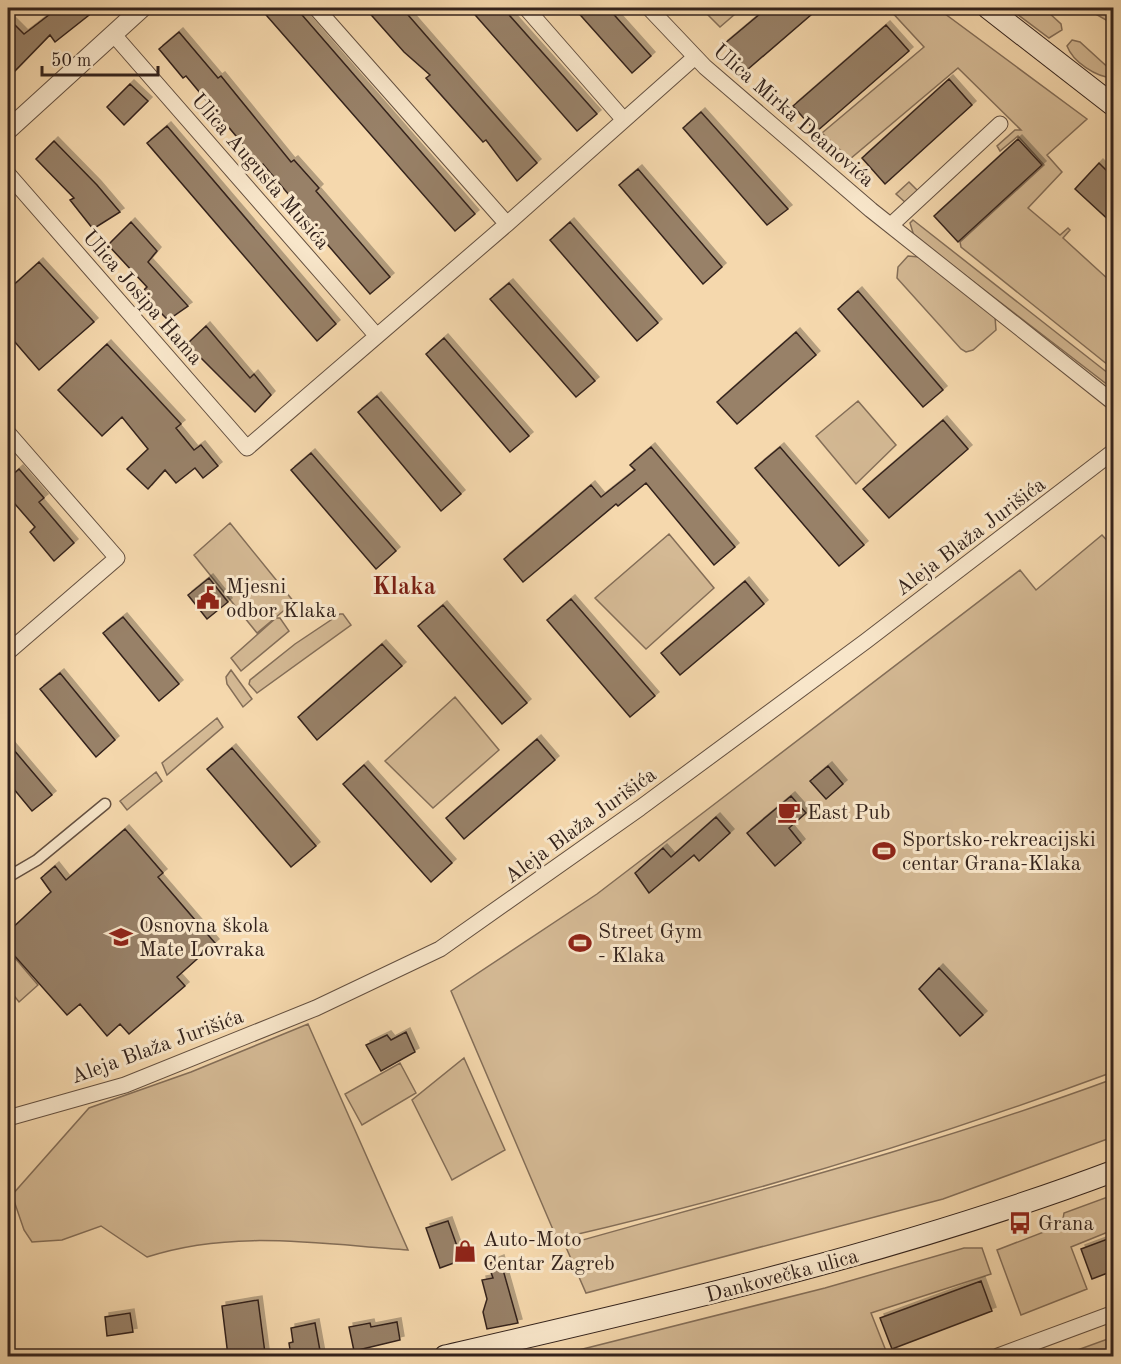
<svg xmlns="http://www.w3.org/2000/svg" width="1121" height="1364" font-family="'Old Standard TT',serif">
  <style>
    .green { fill: #d4b994; stroke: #846e58; stroke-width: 1.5 }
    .building { fill: #988167; stroke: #34231c; stroke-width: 1.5; filter: url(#shadow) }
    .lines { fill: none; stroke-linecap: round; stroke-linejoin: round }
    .pedestrian-casing { stroke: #645040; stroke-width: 13 }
    .minor-casing { stroke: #645040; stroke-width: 17 }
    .tertiary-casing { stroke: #645040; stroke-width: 20 }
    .secondary-casing { stroke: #34231c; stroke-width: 23 }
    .pedestrian { stroke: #f8e6ca; stroke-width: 10 }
    .minor { stroke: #f8e6ca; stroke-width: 15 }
    .tertiary { stroke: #f8e6ca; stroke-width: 18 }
    .secondary { stroke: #f8e6ca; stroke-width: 21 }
    .labels { text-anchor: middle; stroke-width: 6; stroke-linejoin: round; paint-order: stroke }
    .street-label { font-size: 21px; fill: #34231c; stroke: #f8e6ca }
    .poi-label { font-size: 21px; fill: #34231c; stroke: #f8e6ca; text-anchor: start }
    .quarter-label { font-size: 24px; font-weight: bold; fill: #7a1f14; stroke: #f8e6ca }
  </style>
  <defs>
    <filter id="shadow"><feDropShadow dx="4" dy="-4" stdDeviation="0" flood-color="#0004"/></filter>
  </defs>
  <rect width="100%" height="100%" fill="#f5d8ad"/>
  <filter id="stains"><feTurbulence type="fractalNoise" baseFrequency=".00333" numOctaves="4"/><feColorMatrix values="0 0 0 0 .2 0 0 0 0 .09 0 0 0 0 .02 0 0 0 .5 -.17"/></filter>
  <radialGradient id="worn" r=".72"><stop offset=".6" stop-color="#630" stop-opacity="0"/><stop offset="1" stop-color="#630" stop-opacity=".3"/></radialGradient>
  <path class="green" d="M701 8H742L720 27Z
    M888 8H937L1087 119 1047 155 1062 172 1028 208 1060 235 1068 228 1070 230 1063 238 1109 280 1113 275V369L961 247 960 242 1044 165 1018 136 1000 151 997 146 1015 130H1021L958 68 850 159 822 133 924 47Z
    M1009 8H1029L1035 12 1038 8H1051L1048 12 1061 24 1062 30 1049 38Z
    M1085 8H1113V24Z
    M1072 40 1080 42 1113 72V78C1096 77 1073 62 1067 46Z
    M909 182 918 191 906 203 896 194Z
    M913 220 1113 377V389L914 236 910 223Z
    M908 256 919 257 995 317 996 330 973 350 966 352 961 349 897 278 898 267Z
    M858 401 896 445 856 484 816 436Z
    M230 523 294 602 257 633 194 555Z
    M669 534 714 588 646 649 595 598Z
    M1102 535 1113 547V1072C932 1139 745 1196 557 1239L451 991 597 894 1020 570 1036 590Z
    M340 614H343L351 625 257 693 249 684 250 680 295 644Z
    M276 618H280L289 631 241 671 231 658Z
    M231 670 252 699 243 707 227 684 226 677Z
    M455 697 499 750 433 808 385 761Z
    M217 718 223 727 167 775 162 763Z
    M156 772 162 781 127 810 120 801Z
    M15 958 38 985 19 1002 8 988V965Z
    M308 1024 408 1250C319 1244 233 1229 147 1257L101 1226 62 1240 32 1242 24 1230 12 1195 89 1108 191 1072Z
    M464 1058 505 1150 452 1180 412 1100Z
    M400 1063 416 1093 362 1125 345 1094Z
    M1113 1079V1137L943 1199 586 1293 565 1245C749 1193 934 1145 1113 1079Z
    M1113 1195V1230L1071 1247 1087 1289 1021 1315 997 1250 1062 1225 1064 1213Z
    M964 1248H982L991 1274 871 1313 888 1356H555L825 1288Z
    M1113 1337V1356H1061Z"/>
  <path class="building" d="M58 8H98L55 42 50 35 13 73 8 65V18L24 34Z
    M260 8H296L475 214 455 231Z
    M365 8H402L537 163 517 181 486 140 483 142 426 78 430 75 404 52Z
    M469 8H503L597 114 577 131Z
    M574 8H608L651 56 632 73Z
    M767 8H819L747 70 724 44Z
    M886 25 909 51 816 132 793 106Z
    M179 32 218 78 221 76 291 162 294 160 319 188 316 191 390 277 370 294 309 223 311 221 263 164 261 166 186 76 183 78 159 49Z
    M949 79 972 105 885 184 862 158Z
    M130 84 148 101 124 125 107 107Z
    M701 112 788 209 767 225 683 128Z
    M167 126 336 324 317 341 147 143Z
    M1018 139 1042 165 958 242 934 216Z
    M54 141 97 185 120 212 93 229 70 200 74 198 36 159Z
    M1099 163 1113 177V224L1075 189Z
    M638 169 722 267 703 284 619 185Z
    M131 222 157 251 148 262 188 306 168 320 141 293 147 287 108 245Z
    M570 222 658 323 637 341 550 240Z
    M39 262 94 322 39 370 8 334V290Z
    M509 283 595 381 576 397 490 299Z
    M858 291 943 390 923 407 838 309Z
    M206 326 250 378 254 374 271 395 255 412 187 344Z
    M796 332 816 355 737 424 717 402Z
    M444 338 529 436 510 452 426 354Z
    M107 344 181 424 176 428 194 450 201 445 218 466 203 478 195 468 176 483 165 470 148 489 127 469 148 449 122 417 102 436 58 390Z
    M377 396 461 494 441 511 358 412Z
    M943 420 968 449 889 518 863 489Z
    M651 447 735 547 714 565 646 483 618 506 616 504 523 582 504 559 591 485 601 497 635 470 630 465Z
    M780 447 864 545 839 566 755 468Z
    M311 453 396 551 376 569 291 470Z
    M19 469 44 498 39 502 74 543 54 561 30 532 35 527 8 496V479Z
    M209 578 228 602 207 619 188 595Z
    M745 581 764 604 680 675 661 653Z
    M571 599 655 696 630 717 547 620Z
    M443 605 527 703 502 724 418 626Z
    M123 617 179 684 159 701 103 633Z
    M382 644 402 666 317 740 298 717Z
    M60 673 115 740 96 757 40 689Z
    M537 739 555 760 464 839 446 818Z
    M8 743 52 795 32 811 8 782Z
    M232 748 316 846 291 867 207 769Z
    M364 765 452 863 431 882 343 784Z
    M828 766 843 784 826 799 810 781Z
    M791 796 806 813 789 828 801 843 775 866 747 833Z
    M716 817 730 833 699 861 694 855 649 893 635 873 663 848 671 857Z
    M125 829 163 873 158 877 215 943 177 977 185 986 129 1034 120 1024 107 1036 80 1004 67 1015 13 954 8 959V932L51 892 41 878 55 866 66 880Z
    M939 968 983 1015 960 1036 919 989Z
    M406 1032 415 1052 381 1071 366 1045 387 1035 391 1040Z
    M448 1221 462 1260 440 1268 426 1228Z
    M1113 1237V1271L1092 1279 1081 1249Z
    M500 1259 518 1323 487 1329 483 1312 487 1299 482 1280 493 1278 488 1264Z
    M981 1281 992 1311 892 1349 880 1318Z
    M258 1300 265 1353 228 1356 222 1306Z
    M130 1313 133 1332 107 1336 105 1317Z
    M397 1322 400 1340 354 1351 349 1327 370 1323 371 1327Z
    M315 1323 321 1356H291L289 1343 293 1342 291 1328Z"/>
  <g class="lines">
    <g class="pedestrian-casing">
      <path id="pedestrian" d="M8 877 37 860 105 804"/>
    </g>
    <g class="minor-casing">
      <path id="minor" d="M316 8 507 224
        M526 8 624 120
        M649 8 705 67 871 210 1114 403
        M114 35 376 335
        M8 174 247 448 507 224 695 57
        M891 225 1000 124
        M8 433 117 558 8 652
        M8 1118 125 1085 316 1008 440 949 640 808 866 641 1114 451
        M998 1356 1114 1313"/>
    </g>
    <g class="tertiary-casing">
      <path id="tertiary" d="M8 130 142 8"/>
    </g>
    <g class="secondary-casing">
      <path id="secondary" d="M988 8 1114 106
        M445 1356C671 1304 896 1253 1114 1171"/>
    </g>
    <use href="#pedestrian" class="pedestrian"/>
    <use href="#minor" class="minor"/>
    <use href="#tertiary" class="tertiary"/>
    <use href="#secondary" class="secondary"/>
  </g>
  <defs>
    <g id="civic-bare" transform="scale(1.8)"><path d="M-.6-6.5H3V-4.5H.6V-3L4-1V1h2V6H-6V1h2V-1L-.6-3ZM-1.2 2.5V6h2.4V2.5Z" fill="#8f2418" stroke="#f8e6ca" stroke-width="2.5" paint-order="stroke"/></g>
    <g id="cafe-bare" transform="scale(1.8)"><path d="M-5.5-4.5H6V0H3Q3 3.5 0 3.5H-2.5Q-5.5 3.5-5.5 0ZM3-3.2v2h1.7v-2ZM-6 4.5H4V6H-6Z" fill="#8f2418" stroke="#f8e6ca" stroke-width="2.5" paint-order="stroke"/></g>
    <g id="stadium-bare" transform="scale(1.8)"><path d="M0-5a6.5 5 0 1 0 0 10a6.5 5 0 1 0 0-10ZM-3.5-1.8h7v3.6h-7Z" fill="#8f2418" stroke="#f8e6ca" stroke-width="2.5" paint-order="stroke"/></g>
    <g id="school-bare" transform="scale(1.8)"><path d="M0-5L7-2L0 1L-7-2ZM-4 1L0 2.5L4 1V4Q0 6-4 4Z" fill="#8f2418" stroke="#f8e6ca" stroke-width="2.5" paint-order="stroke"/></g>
    <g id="bus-bare" transform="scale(1.8)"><path d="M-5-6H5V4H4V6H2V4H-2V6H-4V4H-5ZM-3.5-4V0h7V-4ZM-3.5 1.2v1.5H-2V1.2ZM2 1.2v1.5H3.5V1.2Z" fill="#8f2418" stroke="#f8e6ca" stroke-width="2.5" paint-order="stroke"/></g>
    <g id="shop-bare" transform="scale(1.8)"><path d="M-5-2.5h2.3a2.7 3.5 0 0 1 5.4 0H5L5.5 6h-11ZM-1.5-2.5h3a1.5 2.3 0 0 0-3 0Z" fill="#8f2418" stroke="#f8e6ca" stroke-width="2.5" paint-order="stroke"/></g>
  </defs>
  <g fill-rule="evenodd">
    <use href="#civic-bare" x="208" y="598"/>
    <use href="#cafe-bare" x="789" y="812"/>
    <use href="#stadium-bare" x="884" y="851"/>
    <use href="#school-bare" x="121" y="937"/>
    <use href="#stadium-bare" x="580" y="943"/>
    <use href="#bus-bare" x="1020" y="1223"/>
    <use href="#shop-bare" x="465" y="1251"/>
  </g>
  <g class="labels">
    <g class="street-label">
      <text transform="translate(794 115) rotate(41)" y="7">Ulica Mirka Deanovića</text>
      <text transform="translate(261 171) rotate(49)" y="7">Ulica Augusta Musića</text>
      <text transform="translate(143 297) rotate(49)" y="7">Ulica Josipa Hama</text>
      <text transform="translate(970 536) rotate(-37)" y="7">Aleja Blaža Jurišića</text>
      <text transform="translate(580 825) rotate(-36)" y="7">Aleja Blaža Jurišića</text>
      <text transform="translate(157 1046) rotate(-20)" y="7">Aleja Blaža Jurišića</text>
      <text transform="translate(782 1275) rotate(-15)" y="7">Dankovečka ulica</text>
    </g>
    <g class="poi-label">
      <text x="226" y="593">Mjesni<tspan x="226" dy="24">odbor Klaka</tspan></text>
      <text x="807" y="819">East Pub</text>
      <text x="902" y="846">Sportsko-rekreacijski<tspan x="902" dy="24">centar Grana-Klaka</tspan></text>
      <text x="139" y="932">Osnovna škola<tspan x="139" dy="24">Mate Lovraka</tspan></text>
      <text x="598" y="938">Street Gym<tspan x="598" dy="24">- Klaka</tspan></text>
      <text x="1038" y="1230">Grana</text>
      <text x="483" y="1246">Auto-Moto<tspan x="483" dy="24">Centar Zagreb</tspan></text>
    </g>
    <g class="quarter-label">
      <text x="404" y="594">Klaka</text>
    </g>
  </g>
  <rect width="1121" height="1364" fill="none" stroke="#f5d8ad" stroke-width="30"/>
  <rect x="9" y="9" width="1103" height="1346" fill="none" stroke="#34231c" stroke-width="3"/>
  <rect x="15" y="15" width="1091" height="1334" fill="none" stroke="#34231c" stroke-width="1.5"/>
  <path d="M42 66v9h116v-9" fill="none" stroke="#34231c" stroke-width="3"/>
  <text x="51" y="66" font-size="18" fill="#34231c" stroke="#f8e6ca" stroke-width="4.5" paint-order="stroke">50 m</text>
  <rect width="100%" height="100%" filter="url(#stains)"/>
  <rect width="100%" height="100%" fill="url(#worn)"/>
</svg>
